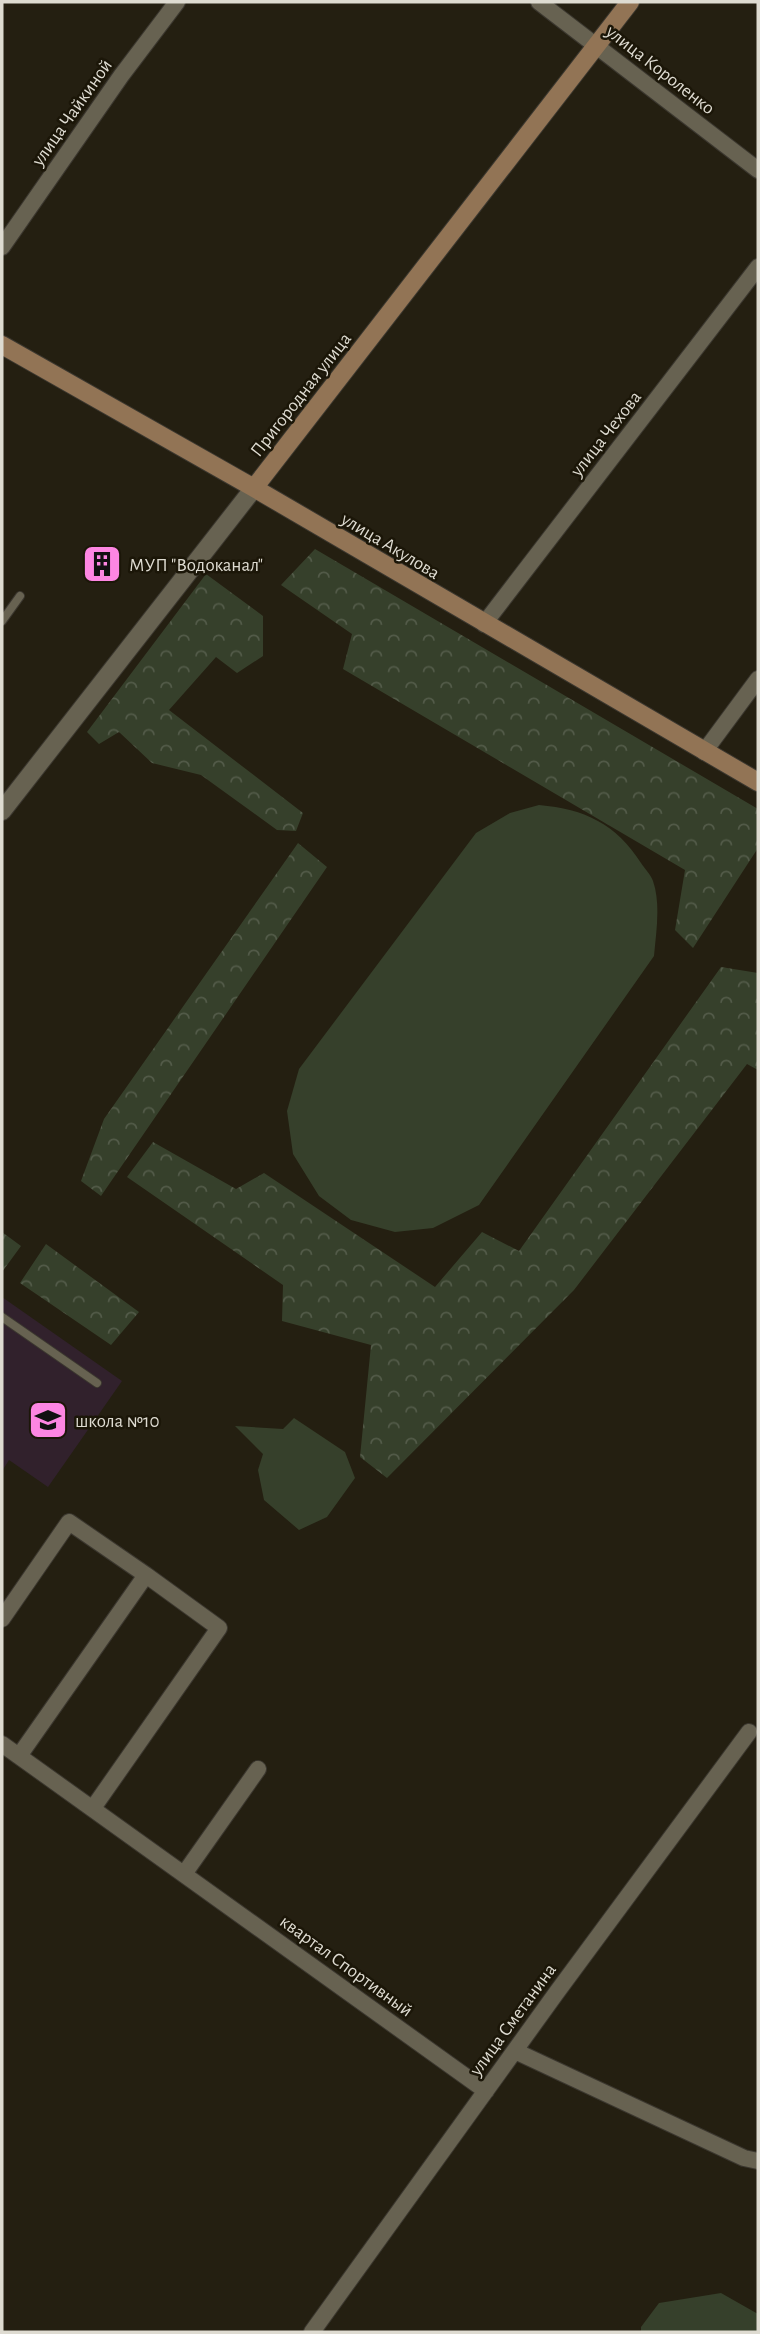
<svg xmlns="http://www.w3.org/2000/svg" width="760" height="2334" font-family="'Alegreya Sans',sans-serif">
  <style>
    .education { fill: #31212c }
    .green { fill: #36402b }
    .forest { fill: url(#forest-crowns) }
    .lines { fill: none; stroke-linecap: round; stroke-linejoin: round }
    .service-casing { stroke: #3b372f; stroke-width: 10 }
    .minor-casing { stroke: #3b372f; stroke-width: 18 }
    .tertiary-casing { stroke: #3b372f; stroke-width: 20 }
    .secondary-casing { stroke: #3b372f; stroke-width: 20 }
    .service { stroke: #676251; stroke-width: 8 }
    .minor { stroke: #676251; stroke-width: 16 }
    .tertiary { stroke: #676251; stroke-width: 18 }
    .secondary { stroke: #927455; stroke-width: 18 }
    .labels { text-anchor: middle; stroke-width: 5; stroke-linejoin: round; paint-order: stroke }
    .street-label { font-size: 19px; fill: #dedbd1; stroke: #1b1608 }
    .poi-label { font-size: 19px; fill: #dedbd1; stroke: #1b1608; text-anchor: start }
  </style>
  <defs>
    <pattern id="forest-crowns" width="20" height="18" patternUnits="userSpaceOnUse" patternTransform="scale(1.75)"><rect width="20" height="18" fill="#36402b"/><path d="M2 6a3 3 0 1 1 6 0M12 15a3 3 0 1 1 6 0" fill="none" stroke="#535b49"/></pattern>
  </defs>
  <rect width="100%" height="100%" fill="#241f11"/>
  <path class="education" d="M2 1297 122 1381 48 1487 9 1460 2 1471Z"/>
  <path class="green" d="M539 805C585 809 616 824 641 863 645 869 651 875 653 881 661 904 656 933 654 956L479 1205 433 1228 395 1232 351 1220 319 1196 293 1154 287 1111 299 1069 476 833 510 813Z
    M294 1418 345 1452 355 1478 327 1517 299 1530 264 1500 258 1470 263 1454 235 1426 283 1429Z
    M721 2293 758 2314V2332H641V2327L659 2303Z"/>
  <path class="forest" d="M315 549 758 809V848L693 948 675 930 685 870 343 669 352 634 281 585Z
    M206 574 263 616V656L237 673 216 657 169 710 303 813 296 831 277 830 201 775 152 763 119 732 99 744 87 732Z
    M298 843 327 867 101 1196 81 1181 104 1119Z
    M721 967 758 973V1070L747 1064 574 1290 387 1478 360 1457 371 1345 282 1321 283 1285 127 1177 153 1142 236 1189 264 1173 435 1287 482 1232 519 1251Z
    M2 1232 21 1246 2 1272Z
    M46 1244 139 1312 111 1345 20 1283Z"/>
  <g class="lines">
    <g class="service-casing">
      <path id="service" d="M2 621 20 596
        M2 1317 97 1383"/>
    </g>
    <g class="minor-casing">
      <path id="minor" d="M539 2 758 170
        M2 247 121 76 177 2
        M484 624 758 267
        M704 752 758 679
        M2 1619 69 1522 146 1575 219 1628 93 1808
        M2 1744 486 2091
        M19 1756 146 1575
        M184 1874 258 1769
        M515 2051 744 2158 758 2161
        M312 2332 557 1992 749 1732"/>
    </g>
    <g class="tertiary-casing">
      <path id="tertiary" d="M2 811 254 488"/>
    </g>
    <g class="secondary-casing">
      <path id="secondary" d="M2 345 254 488 758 782
        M254 488 630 2"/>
    </g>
    <use href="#service" class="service"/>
    <use href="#minor" class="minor"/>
    <use href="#tertiary" class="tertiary"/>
    <use href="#secondary" class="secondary"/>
  </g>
  <defs>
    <g id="building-square" transform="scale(2.0125)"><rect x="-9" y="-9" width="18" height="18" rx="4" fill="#fd86e2" stroke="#1b1608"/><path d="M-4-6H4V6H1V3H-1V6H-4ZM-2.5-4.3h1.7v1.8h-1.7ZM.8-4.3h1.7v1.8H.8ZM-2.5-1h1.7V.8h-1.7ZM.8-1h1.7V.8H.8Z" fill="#111"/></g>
    <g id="school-square" transform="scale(2.0125)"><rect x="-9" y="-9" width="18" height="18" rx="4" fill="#fd86e2" stroke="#1b1608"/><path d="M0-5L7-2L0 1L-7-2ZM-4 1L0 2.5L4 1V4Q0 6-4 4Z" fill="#111"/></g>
  </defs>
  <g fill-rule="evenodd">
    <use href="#building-square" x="102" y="564"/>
    <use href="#school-square" x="48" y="1420"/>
  </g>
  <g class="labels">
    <g class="street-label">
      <text transform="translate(661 69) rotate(38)" y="7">улица Короленко</text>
      <text transform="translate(71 112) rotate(-55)" y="7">улица Чайкиной</text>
      <text transform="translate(300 394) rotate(-52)" y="7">Пригородная улица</text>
      <text transform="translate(605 433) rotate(-52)" y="7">улица Чехова</text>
      <text transform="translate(391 545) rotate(31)" y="7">улица Акулова</text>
      <text transform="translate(347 1965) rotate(36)" y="7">квартал Спортивный</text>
      <text transform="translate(512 2019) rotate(-54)" y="7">улица Сметанина</text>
    </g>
    <g class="poi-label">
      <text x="129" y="571">МУП "Водоканал"</text>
      <text x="75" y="1427">школа №10</text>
    </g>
  </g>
  <rect width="760" height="2334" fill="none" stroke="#dedbd1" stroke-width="7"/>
</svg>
